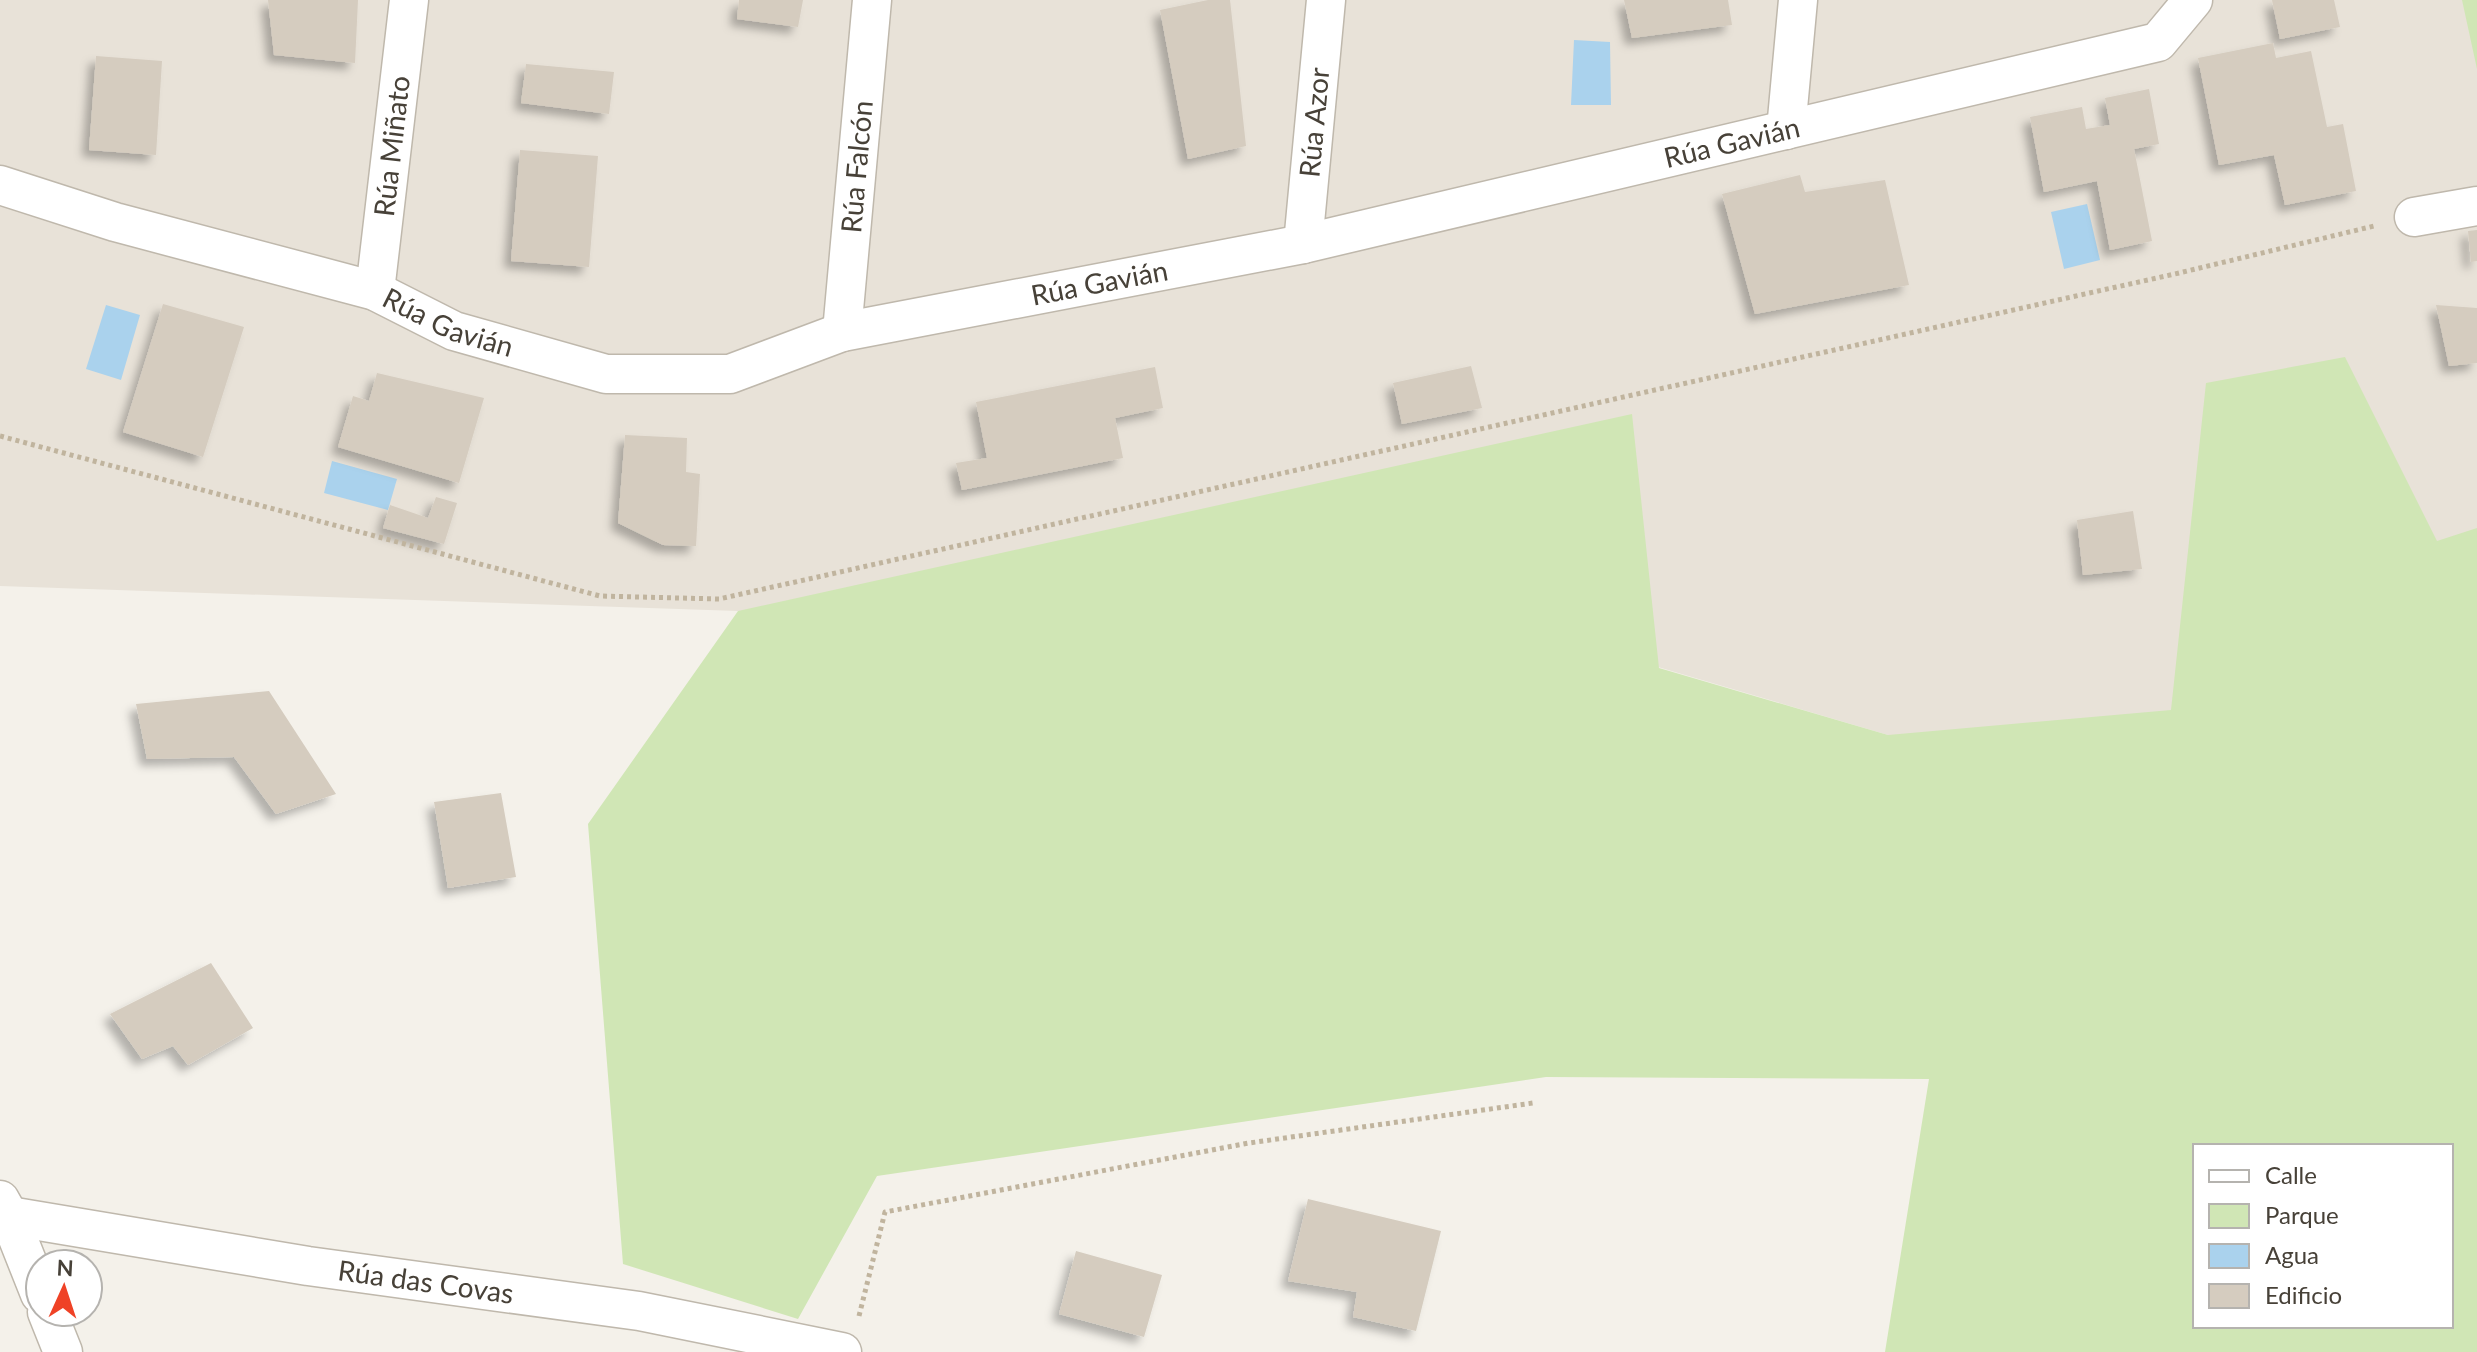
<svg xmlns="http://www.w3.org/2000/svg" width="2477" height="1352" font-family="Lato,sans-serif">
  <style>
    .residential { fill: #e8e2d8 }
    .green { fill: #d0e6b5; fill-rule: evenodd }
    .water { fill: #aad2ed }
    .building { fill: #d5ccbf; filter: url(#shadow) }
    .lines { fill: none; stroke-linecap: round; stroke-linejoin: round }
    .street-casing { stroke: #bfb8ac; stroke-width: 41 }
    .path { stroke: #c0b49e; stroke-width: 5; stroke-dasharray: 4 4; stroke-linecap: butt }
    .street { stroke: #fff; stroke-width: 38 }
    .labels { text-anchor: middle; stroke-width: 6; stroke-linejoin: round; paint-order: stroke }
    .street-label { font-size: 28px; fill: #474138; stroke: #fff }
  </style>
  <defs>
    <filter id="shadow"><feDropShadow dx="-7" dy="7" stdDeviation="4" flood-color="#0004"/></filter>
  </defs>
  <rect width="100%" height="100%" fill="#f4f1ea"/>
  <path class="residential" d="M0 0H2477V629L2289 750 1888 735 1658 667 738 611 0 586Z"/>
  <path class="green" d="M2462 0H2477V69Z
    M2345 357 2437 541 2477 528V1352H1885L1929 1079 1546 1077 877 1176 798 1319 623 1264 588 824 738 611 1632 414 1659 668 1888 735 2171 710 2206 383ZM2195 1146H2451V1326H2195Z"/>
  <path class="water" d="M1574 40 1610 42 1611 105H1571Z
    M2087 204 2100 260 2064 269 2051 212Z
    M106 305 140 315 121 380 86 369Z
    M332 461 397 479 388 510 324 493Z"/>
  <path class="building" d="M268 0H358L355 63 274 55Z
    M739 0H803L798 27 737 19Z
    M1208 0H1230L1246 146 1188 159 1160 10Z
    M1624 0H1728L1732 25 1632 38Z
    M2272 0H2334L2340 27 2280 39Z
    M2273 43 2276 58 2311 51 2327 127 2343 124 2356 191 2285 205 2274 155 2219 165 2198 58Z
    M96 56 162 61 156 155 89 150Z
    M526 64 614 72 609 114 521 103Z
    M2149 89 2159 144 2134 149 2152 241 2110 250 2097 181 2044 192 2030 117 2082 107 2086 129 2110 125 2105 98Z
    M520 150 598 156 589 267 511 261Z
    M1800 175 1805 192 1885 180 1909 285 1755 314 1722 194Z
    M2477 230V261L2471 262 2468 231Z
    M163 304 244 327 203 457 123 432Z
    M2436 305 2477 308V363L2449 366Z
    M1471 366 1482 408 1402 424 1393 383Z
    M1155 367 1163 408 1115 418 1123 458 962 490 956 463 987 458 976 402Z
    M377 373 484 398 459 483 338 447 353 396 369 401Z
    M625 435 687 438 686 472 700 474 696 546 663 545 618 523Z
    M436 497 457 503 444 544 383 528 390 505 428 518Z
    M2133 511 2142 569 2083 575 2077 520Z
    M269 691 336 794 276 814 234 757 147 759 136 704Z
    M501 793 516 877 448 888 434 802Z
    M211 963 253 1028 188 1065 173 1046 142 1059 110 1014Z
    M1308 1199 1441 1231 1416 1331 1353 1317 1357 1292 1288 1281Z
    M1076 1251 1162 1275 1144 1337 1059 1314Z"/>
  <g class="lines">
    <g class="street-casing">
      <g id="street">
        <path d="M1786 130 1798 0"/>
        <path id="s1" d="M0 185 115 222 375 291 454 331 606 374H730L842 332 1303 244 2158 42 2193 0"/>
        <path d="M2414 217 2477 206"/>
        <path id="s2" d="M1303 244 1326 0"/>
        <path id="s3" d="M375 291 409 0"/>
        <path id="s4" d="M842 332 872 0"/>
        <path d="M0 1200 9 1216 40 1294"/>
        <path id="s5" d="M9 1216 308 1266 639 1311 842 1352"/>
        <path d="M47 1312 63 1352"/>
      </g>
    </g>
    <path class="path" d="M0 436 600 596 719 599 2179 273 2374 226
      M859 1316 885 1212 1249 1143 1533 1103"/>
    <use href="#street" class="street"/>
  </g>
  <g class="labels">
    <g class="street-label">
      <text dy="10" stroke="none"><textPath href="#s2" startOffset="122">Rúa Azor</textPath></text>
      <text dy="10" stroke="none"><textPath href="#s1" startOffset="1790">Rúa Gavián</textPath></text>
      <text dy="10" stroke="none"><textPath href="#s3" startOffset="146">Rúa Miñato</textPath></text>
      <text dy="10" stroke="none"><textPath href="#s4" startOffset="166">Rúa Falcón</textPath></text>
      <text dy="10" stroke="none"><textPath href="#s1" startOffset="1142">Rúa Gavián</textPath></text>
      <text dy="10" stroke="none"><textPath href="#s1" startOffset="470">Rúa Gavián</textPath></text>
      <text dy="10" stroke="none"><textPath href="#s5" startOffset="422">Rúa das Covas</textPath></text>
    </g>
  </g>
  <rect x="2193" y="1144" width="260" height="184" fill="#ffffff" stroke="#b5b3af" stroke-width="2"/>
  <rect x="2209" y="1170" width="40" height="12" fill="#ffffff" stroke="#b5b3af" stroke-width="2"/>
  <text x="2265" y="1184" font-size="24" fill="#474138">Calle</text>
  <rect x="2209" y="1204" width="40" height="24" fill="#d0e6b5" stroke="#b5b3af" stroke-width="2"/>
  <text x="2265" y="1224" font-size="24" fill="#474138">Parque</text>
  <rect x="2209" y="1244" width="40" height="24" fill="#aad2ed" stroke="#b5b3af" stroke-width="2"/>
  <text x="2265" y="1264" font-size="24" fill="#474138">Agua</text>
  <rect x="2209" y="1284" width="40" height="24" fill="#d5ccbf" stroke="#b5b3af" stroke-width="2"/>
  <text x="2265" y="1304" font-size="24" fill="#474138">Edificio</text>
  <g transform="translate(64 1288) rotate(3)"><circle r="38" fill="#ffffff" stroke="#b5b3af" stroke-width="2"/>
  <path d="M0-6L14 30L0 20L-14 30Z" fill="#ef4226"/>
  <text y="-12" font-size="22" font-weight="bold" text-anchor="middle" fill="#474138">N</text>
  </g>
</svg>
